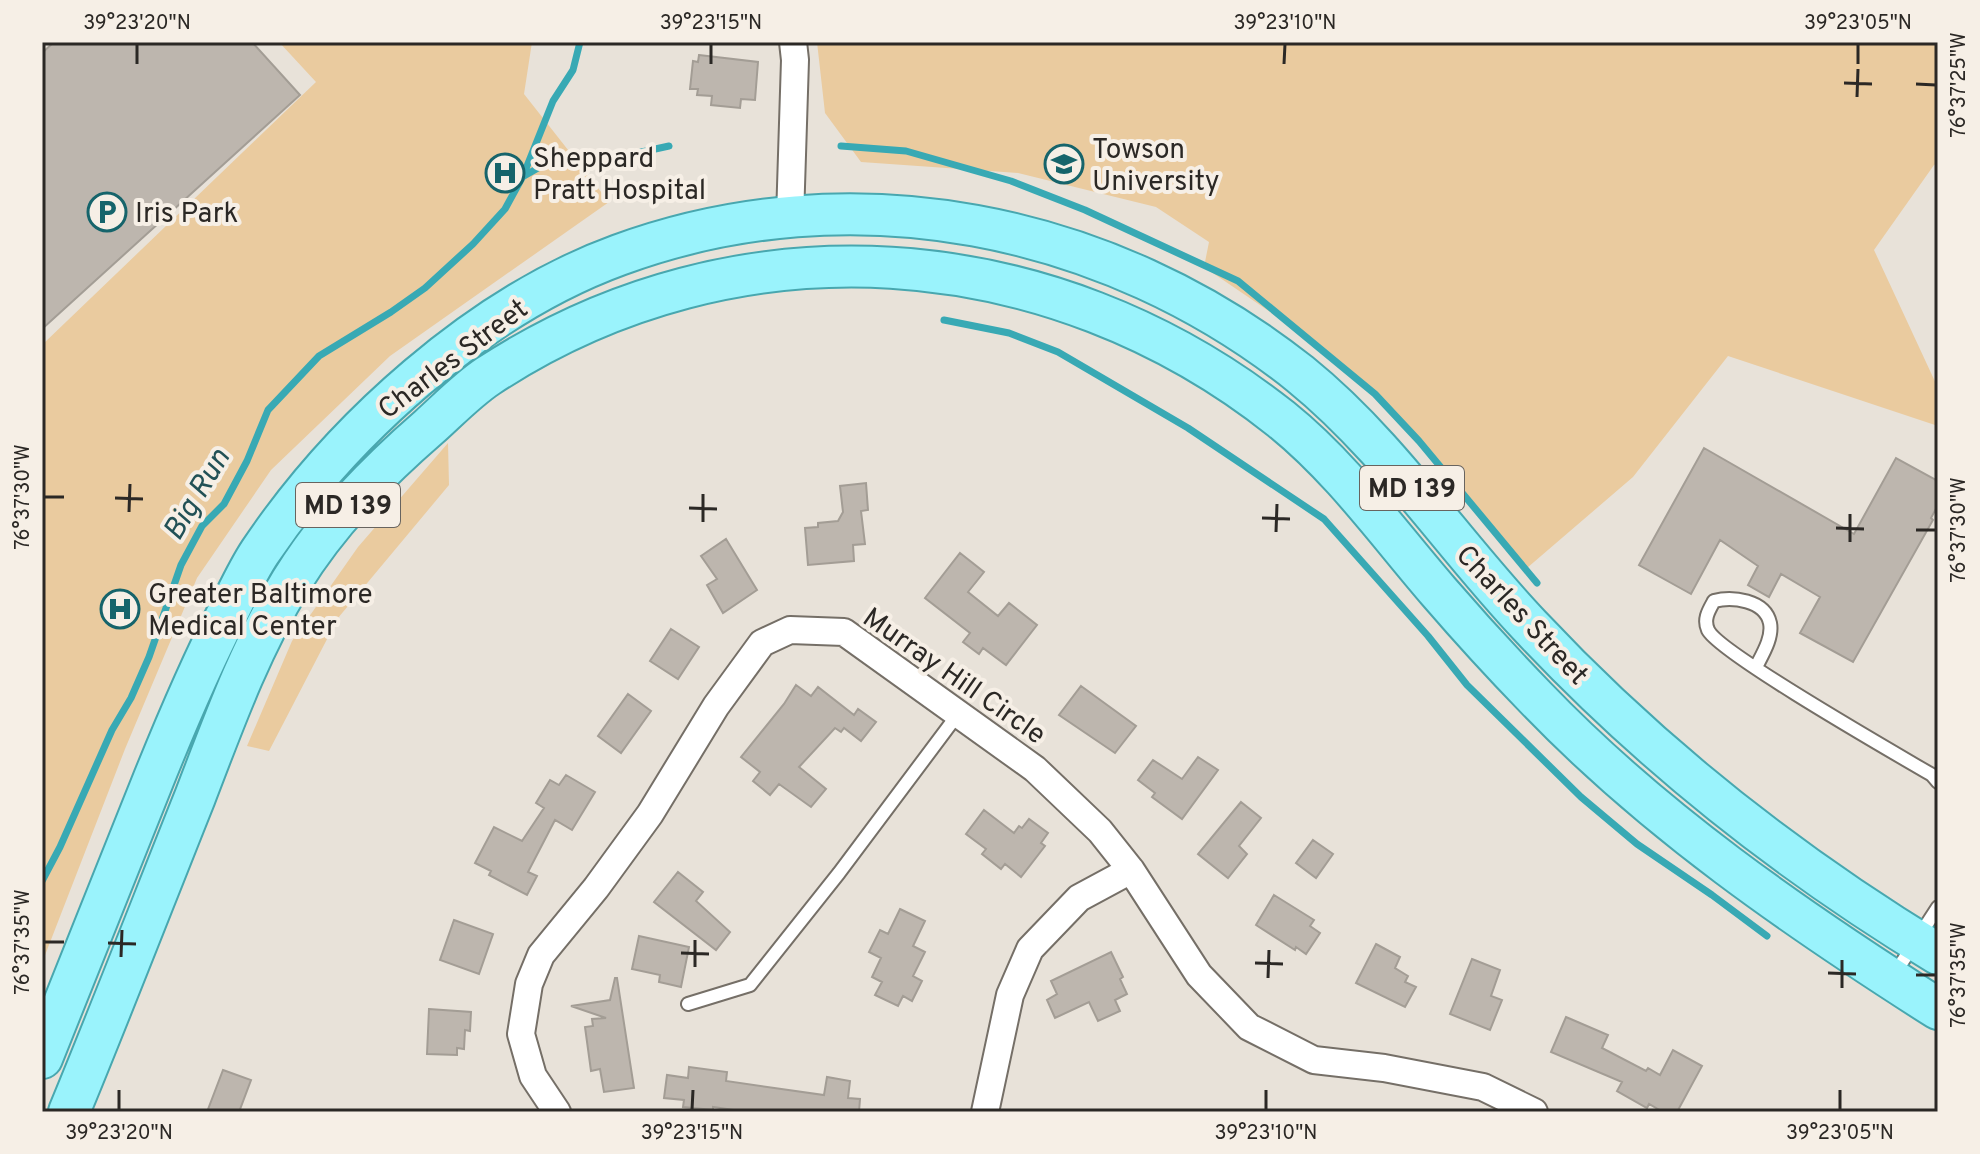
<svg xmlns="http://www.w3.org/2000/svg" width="1980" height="1154" font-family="Overpass,sans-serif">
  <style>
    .green { fill: #eacb9f }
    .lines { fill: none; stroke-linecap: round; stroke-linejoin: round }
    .stream { stroke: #38a9b4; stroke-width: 7 }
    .building { fill: #bdb6ae; stroke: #a39d95; stroke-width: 2 }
    .lane-casing { stroke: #756f67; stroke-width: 16 }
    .street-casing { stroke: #756f67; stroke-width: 30 }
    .primary-casing { stroke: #48a7af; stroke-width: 44 }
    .lane { stroke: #fff; stroke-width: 12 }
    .street { stroke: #fff; stroke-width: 26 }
    .primary { stroke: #9af3fc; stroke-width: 40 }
    .ticks { fill: none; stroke: #2b2825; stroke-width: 3 }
    .labels { text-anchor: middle; stroke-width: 8; stroke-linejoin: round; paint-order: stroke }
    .shield { fill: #f6efe6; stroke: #68645f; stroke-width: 2 }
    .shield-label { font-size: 26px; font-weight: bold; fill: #2b2825 }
    .poi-label { font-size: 28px; fill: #2b2825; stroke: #f6efe6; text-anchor: start }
    .street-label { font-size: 28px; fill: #2b2825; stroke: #f6efe6 }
    .water-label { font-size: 30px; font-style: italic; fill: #225156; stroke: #f6efe6 }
    .neatline { fill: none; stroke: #2b2825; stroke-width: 3 }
    .ticks-label { font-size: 20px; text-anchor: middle; fill: #2b2825 }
  </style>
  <rect width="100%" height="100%" fill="#e8e2d9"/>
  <path class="green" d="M279 42H532L524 94 609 202 390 356 271 470 197 578 125 749 42 963V345L316 82Z
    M817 42H1938V163L1934 165 1874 250 1938 388V426L1728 356 1633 477 1527 568 1450 477 1383 403 1329 352 1204 267 1209 242 1156 207 1018 173 861 162 825 113Z
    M448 443 449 485 338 618 269 751 247 746 292 641 358 547Z"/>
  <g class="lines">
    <path class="stream" d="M841 146 906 151 1011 181 1085 210 1238 281 1375 394 1419 441 1537 583
      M524 176 545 164 577 160H605L669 146
      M944 320 1009 333 1058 352 1188 428 1324 519 1428 636 1467 685 1581 797 1637 844 1712 895 1767 936
      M42 881 60 847 112 730 131 698 149 657 181 565 202 526 224 504 247 461 268 410 319 356 391 312 425 288 473 244 505 209 523 176 553 101 573 70 580 42"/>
  </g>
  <path class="building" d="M54 42H252L300 95 42 329V53Z
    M699 55 758 62 755 100 741 99 740 108 711 105 712 96 697 95 698 89H690L693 61 698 62Z
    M1704 448 1854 534 1896 458 1938 481V505L1931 518 1933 520 1853 662 1800 633 1820 597 1781 574 1769 597 1748 585 1758 566 1720 540 1691 594 1639 565Z
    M866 483 868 510 861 511 865 544 853 545 854 561 808 565 805 528 818 527V523L838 521 843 512 840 486Z
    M726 539 757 590 723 613 707 585 717 579 701 556Z
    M960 553 984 572 968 592 998 616 1009 603 1037 625 1006 665 983 648 979 654 963 642 970 633 925 598Z
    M671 629 699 647 678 679 650 661Z
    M796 685 811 696 818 687 854 715 858 709 876 722 861 741 844 728 841 732 835 728 799 767 826 789 811 807 779 784 770 795 753 781 760 772 741 757 784 704Z
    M1081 686 1136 726 1115 753 1059 715Z
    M628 694 651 711 621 753 598 736Z
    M1198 757 1218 770 1182 819 1152 797 1155 793 1138 780 1153 760 1182 779Z
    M566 775 595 792 572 830 555 820 528 872 537 876 527 895 489 875 491 871 475 863 494 827 522 841 544 808 536 803 550 780 559 785Z
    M1241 802 1261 818 1239 846 1247 854 1228 878 1198 854Z
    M984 810 1014 833 1019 826 1022 828 1029 819 1048 833 1041 843 1045 846 1021 877 1005 864 1001 869 982 854 986 849 966 834Z
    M1313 840 1333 854 1316 878 1296 863Z
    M678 872 703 892 696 901 730 932 716 950 654 902Z
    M1274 895 1314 920 1310 926 1320 933 1306 954 1296 947 1295 950 1256 925Z
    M900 909 925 921 913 946 925 952 913 976 922 981 912 1001 903 996 898 1006 875 995 882 982 872 977 881 958 869 952 880 930 888 934Z
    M454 920 493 934 479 974 440 960Z
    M639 936 689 947 681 987 659 982 660 975 632 969Z
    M1376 944 1400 957 1395 968 1408 976 1405 982 1416 987 1405 1007 1356 983Z
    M1111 952 1123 977 1120 979 1127 994 1115 1000 1120 1011 1098 1021 1089 1002 1055 1018 1047 1000 1057 994 1051 981Z
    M1472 959 1500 970 1491 996 1502 1000 1490 1030 1450 1014Z
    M615 978H617L634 1088 604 1092 600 1069 591 1071 585 1027 593 1026 592 1019 606 1018 571 1006 610 1000Z
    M429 1009 471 1012 470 1031 465 1030 464 1049 457 1048V1055L427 1054Z
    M1566 1017 1608 1035 1602 1048 1646 1071 1648 1068 1660 1075 1673 1050 1702 1066 1677 1112H1663L1649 1104 1647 1108 1617 1091 1622 1082 1551 1052Z
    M689 1067 727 1072 726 1081 824 1095 827 1077 850 1081 848 1098 860 1099 859 1112H747L713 1107V1110L683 1107 684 1100 664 1098 667 1075 688 1078Z
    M223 1070 251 1080 239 1112H207Z"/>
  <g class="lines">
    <g class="lane-casing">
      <path id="lane" d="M1756 667C1762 655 1773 638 1770 623 1765 600 1732 596 1714 601 1709 610 1703 619 1708 630 1718 652 1898 755 1932 775L1938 782
        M1895 973 1938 907
        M688 1004 750 985 839 873 958 714"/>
    </g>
    <g class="street-casing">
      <path id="street" d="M790 218 795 60 793 42
        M557 1112 533 1076 521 1034 529 984 541 955 596 888 650 814 716 706 762 643 790 630 844 632 1035 769 1100 831 1131 870 1199 975 1249 1027 1314 1060 1384 1068 1483 1087 1534 1112
        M985 1112 1010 995 1030 949 1079 898 1131 870"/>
    </g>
    <g class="primary-casing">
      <path id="primary" d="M42 1058C79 965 117 871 154 778 177 721 201 665 229 610 239 590 248 570 260 552 342 430 479 306 619 255 851 170 1109 222 1300 374 1389 446 1452 544 1530 626 1650 754 1788 863 1938 954
        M69 1112C112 1008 153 902 195 797 223 724 250 649 291 582 328 522 376 473 429 427 448 410 467 390 488 376 736 213 1051 236 1281 419 1342 468 1388 533 1439 592 1470 628 1503 664 1536 698 1654 821 1795 918 1938 1009"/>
    </g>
    <use href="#lane" class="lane"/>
    <use href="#street" class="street"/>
    <use href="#primary" class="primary"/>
  </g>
  <path class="ticks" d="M137 64V44M711 64V44M1284 64 1285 44M1858 64V44M1844 83 1872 84M1916 84 1936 85M1857 97 1858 69M44 497H64M115 498 143 499M689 508 717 509M129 512 130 484M1262 518 1290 519M703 522V494M1836 528 1864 529M1916 530H1936M1276 532 1277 504M1850 542V514M44 942H64M108 943 136 944M681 953 709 954M121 957 122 930M1255 963 1283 964M695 967V940M1828 973 1856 974M1916 975H1936M1268 978 1269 950M1842 988V960M119 1110V1090M692 1110 693 1090M1266 1110V1090M1840 1110V1090"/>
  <defs>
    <g id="university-ring" transform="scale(2)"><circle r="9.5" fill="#f6efe6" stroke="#16646b" stroke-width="1.5"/><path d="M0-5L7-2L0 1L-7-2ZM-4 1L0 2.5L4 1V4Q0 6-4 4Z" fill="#16646b"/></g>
    <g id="hospital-ring" transform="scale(2)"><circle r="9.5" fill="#f6efe6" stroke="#16646b" stroke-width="1.5"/><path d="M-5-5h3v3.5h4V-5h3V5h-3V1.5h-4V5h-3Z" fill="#16646b"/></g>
    <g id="parking-ring" transform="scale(2)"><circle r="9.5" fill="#f6efe6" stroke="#16646b" stroke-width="1.5"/><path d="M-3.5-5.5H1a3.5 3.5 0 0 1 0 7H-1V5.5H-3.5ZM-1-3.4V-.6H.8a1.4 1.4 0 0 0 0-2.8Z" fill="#16646b"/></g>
  </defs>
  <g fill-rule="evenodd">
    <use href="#university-ring" x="1064" y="164"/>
    <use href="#hospital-ring" x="505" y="173"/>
    <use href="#parking-ring" x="107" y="212"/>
    <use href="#hospital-ring" x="120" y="609"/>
  </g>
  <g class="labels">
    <g class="shield">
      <rect x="1360" y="466" width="104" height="44" rx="6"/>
      <rect x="296" y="483" width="104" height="44" rx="6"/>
    </g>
    <g class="shield-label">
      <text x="1412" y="497">MD 139</text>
      <text x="348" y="514">MD 139</text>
    </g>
    <g class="poi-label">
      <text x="1092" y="158">Towson<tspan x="1092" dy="32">University</tspan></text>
      <text x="533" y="167">Sheppard<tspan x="533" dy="32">Pratt Hospital</tspan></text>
      <text x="135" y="222">Iris Park</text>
      <text x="148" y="603">Greater Baltimore<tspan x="148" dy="32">Medical Center</tspan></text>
    </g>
    <g class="street-label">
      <text transform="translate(452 358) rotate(-37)" y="10">Charles Street</text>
      <text transform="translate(1523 614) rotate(47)" y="10">Charles Street</text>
      <text transform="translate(955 675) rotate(35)" y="10">Murray Hill Circle</text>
    </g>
    <g class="water-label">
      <text transform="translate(196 494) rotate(-59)" y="10">Big Run</text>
    </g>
  </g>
  <rect width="1980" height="1154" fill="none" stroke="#f6efe6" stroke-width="88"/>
  <rect x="44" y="44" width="1892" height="1066" class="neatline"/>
  <g class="ticks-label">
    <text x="137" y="29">39°23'20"N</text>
    <text x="711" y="29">39°23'15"N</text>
    <text x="1285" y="29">39°23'10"N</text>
    <text x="1858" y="29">39°23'05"N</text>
    <text transform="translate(1958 85) rotate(-90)" y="7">76°37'25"W</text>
    <text transform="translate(22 497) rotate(-90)" y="7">76°37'30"W</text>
    <text transform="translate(1958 530) rotate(-90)" y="7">76°37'30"W</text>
    <text transform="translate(22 942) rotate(-90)" y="7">76°37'35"W</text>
    <text transform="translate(1958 975) rotate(-90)" y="7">76°37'35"W</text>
    <text x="119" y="1139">39°23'20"N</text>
    <text x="692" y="1139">39°23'15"N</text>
    <text x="1266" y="1139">39°23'10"N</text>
    <text x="1840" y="1139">39°23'05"N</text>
  </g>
</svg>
